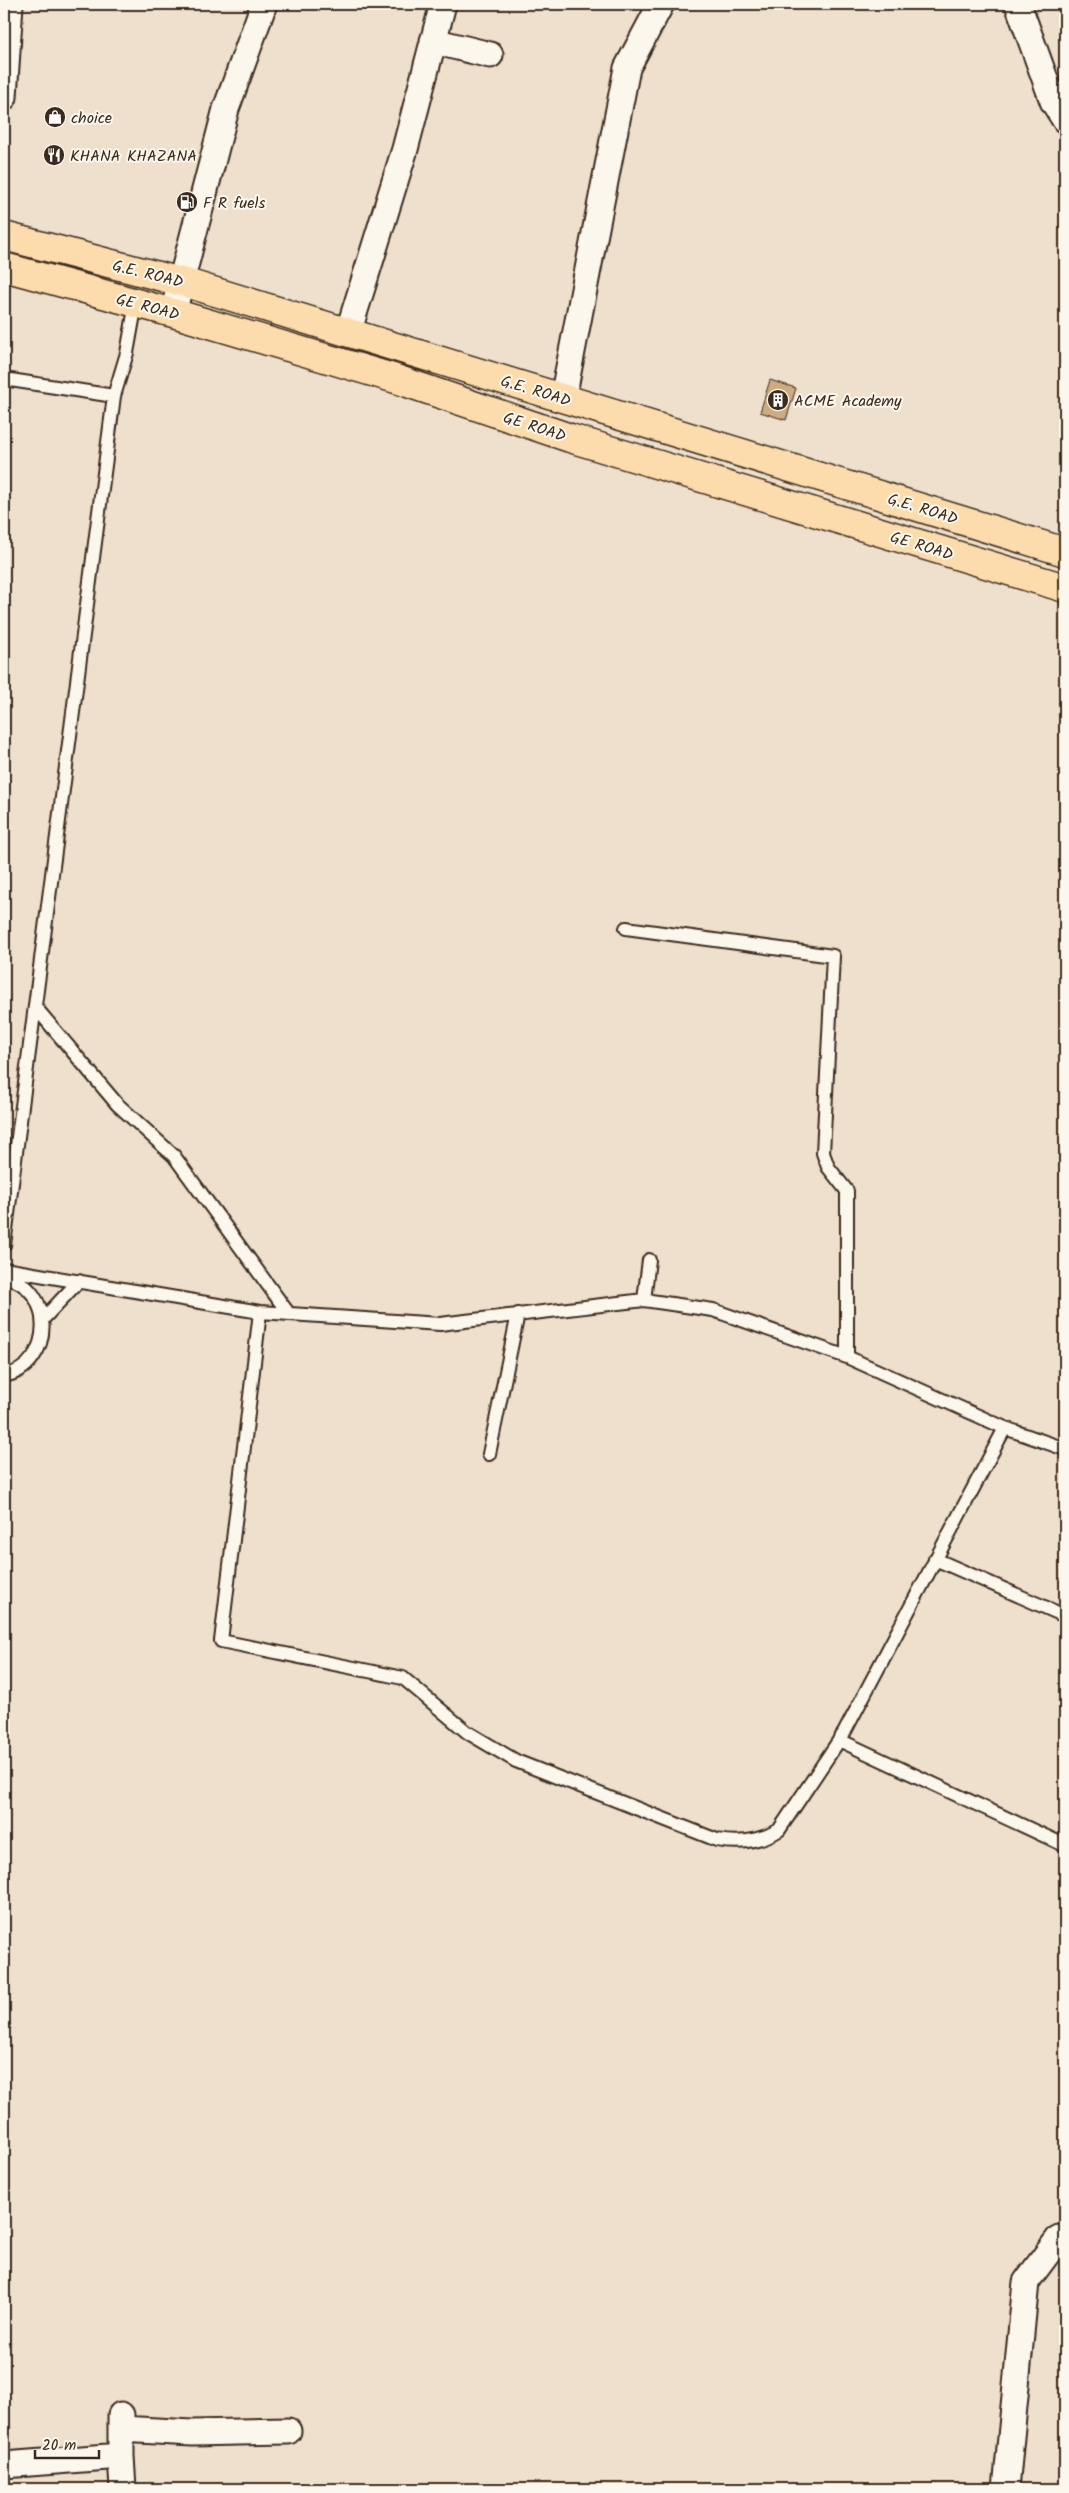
<svg xmlns="http://www.w3.org/2000/svg" width="1069" height="2493" font-family="Kalam,sans-serif">
  <style>
    .building { fill: #ceac81; stroke: #3b2a1e }
    .lines { fill: none; stroke-linecap: round; stroke-linejoin: round }
    .service-casing { stroke: #3b2a1e; stroke-width: 16 }
    .minor-casing { stroke: #3b2a1e; stroke-width: 29 }
    .primary-casing { stroke: #3b2a1e; stroke-width: 31 }
    .service { stroke: #fbf7ec; stroke-width: 12 }
    .minor { stroke: #fbf7ec; stroke-width: 25 }
    .primary { stroke: #fcdcac; stroke-width: 28 }
    .labels { text-anchor: middle; stroke-width: 4; stroke-linejoin: round; paint-order: stroke }
    .poi-label { font-size: 16px; fill: #3b2a1e; stroke: #fbf7ec; text-anchor: start }
    .street-label { font-size: 16px; fill: #3b2a1e; stroke: #fbf7ec }
  </style>
  <rect width="100%" height="100%" fill="#eee0cc"/>
  <filter id="ink" filterUnits="userSpaceOnUse"><feTurbulence type="fractalNoise" baseFrequency=".02" numOctaves="2"/><feDisplacementMap in="SourceGraphic" scale="10" xChannelSelector="R" yChannelSelector="G"/><feConvolveMatrix kernelMatrix="1 2 1 2 8 2 1 2 1" color-interpolation-filters="sRGB"/></filter>
  <g filter="url(#ink)">
    <path class="building" d="M770 380 796 388 786 420 760 412Z"/>
    <g class="lines">
      <g class="service-casing">
        <path id="service" d="M4 379 114 396
          M626 928 833 956 823 1153 828 1167 847 1191V1357
          M36 1008 117 1104 174 1156 289 1314
          M4 1245 114 396 127 353 136 303
          M4 1269 260 1312 221 1641 403 1678 467 1732 516 1761 717 1840C739 1844 759 1842 779 1830L844 1733 1005 1428
          M4 1277C56 1286 55 1366 4 1376
          M644 1300 649 1260
          M260 1312 440 1324 644 1300 713 1310 847 1357 1005 1428 1065 1449
          M44 1318 79 1281
          M489 1454 518 1314
          M935 1559 1065 1616
          M839 1740 1062 1844"/>
      </g>
      <g class="minor-casing">
        <path id="minor" d="M1018 4 1053 101 1065 120
          M433 41 490 55
          M4 97 10 4
          M173 313 226 109 264 4
          M348 333 405 149 443 4
          M563 398 627 68 661 4
          M121 2429 192 2433 288 2431
          M121 2456 123 2489
          M4 2465 121 2456V2415
          M1006 2489 1026 2282 1059 2238 1065 2240"/>
      </g>
      <g class="primary-casing">
        <path id="primary" d="M4 236 193 285 1065 552
          M4 267 173 313 396 379 570 438 1065 588"/>
      </g>
      <use href="#service" class="service"/>
      <use href="#minor" class="minor"/>
      <use href="#primary" class="primary"/>
    </g>
  </g>
  <defs>
    <g id="shop-disc" transform="scale(1.125)"><circle r="9.5" fill="#3b2a1e" stroke="#fbf7ec"/><path d="M-5-2.5h2.3a2.7 3.5 0 0 1 5.4 0H5L5.5 6h-11ZM-1.5-2.5h3a1.5 2.3 0 0 0-3 0Z" fill="#fff"/></g>
    <g id="restaurant-disc" transform="scale(1.125)"><circle r="9.5" fill="#3b2a1e" stroke="#fbf7ec"/><path d="M-5-6h1v4h1v-4h1v4h1v-4h1v5L-1.5 .5V6h-2V.5L-5-1ZM5-6V6H3V1.5H1.5Q1.5-4 5-6Z" fill="#fff"/></g>
    <g id="fuel-disc" transform="scale(1.125)"><circle r="9.5" fill="#3b2a1e" stroke="#fbf7ec"/><path d="M-5.5-6h7V0h2V4h1.3V-2.5L3-4.5l.8-.8L6-3V5H2.5V1h-1V6h-7ZM-4.2-4.7v3.2H.2V-4.7Z" fill="#fff"/></g>
    <g id="building-disc" transform="scale(1.125)"><circle r="9.5" fill="#3b2a1e" stroke="#fbf7ec"/><path d="M-4-6H4V6H1V3H-1V6H-4ZM-2.5-4.3h1.7v1.8h-1.7ZM.8-4.3h1.7v1.8H.8ZM-2.5-1h1.7V.8h-1.7ZM.8-1h1.7V.8H.8Z" fill="#fff"/></g>
  </defs>
  <g fill-rule="evenodd">
    <use href="#shop-disc" x="55" y="117"/>
    <use href="#restaurant-disc" x="54" y="155"/>
    <use href="#fuel-disc" x="187" y="202"/>
    <use href="#building-disc" x="778" y="400"/>
  </g>
  <g class="labels">
    <g class="poi-label">
      <text x="71" y="123">choice</text>
      <text x="70" y="161">KHANA KHAZANA</text>
      <text x="203" y="208">F R fuels</text>
      <text x="794" y="406">ACME Academy</text>
    </g>
    <g class="street-label">
      <text transform="translate(148 273) rotate(14)" y="6">G.E. ROAD</text>
      <text transform="translate(148 306) rotate(15)" y="6">GE ROAD</text>
      <text transform="translate(536 390) rotate(17)" y="6">G.E. ROAD</text>
      <text transform="translate(535 426) rotate(18)" y="6">GE ROAD</text>
      <text transform="translate(923 508) rotate(17)" y="6">G.E. ROAD</text>
      <text transform="translate(922 545) rotate(17)" y="6">GE ROAD</text>
    </g>
  </g>
  <rect width="1069" height="2493" fill="none" stroke="#fbf7ec" stroke-width="20"/>
  <rect x="10" y="10" width="1049" height="2473" fill="none" stroke="#3b2a1e" stroke-width="2" filter="url(#ink)"/>
  <path d="M35 2450v8h64v-8" fill="none" stroke="#3b2a1e" stroke-width="2.5"/>
  <text x="42" y="2450" font-size="15" fill="#3b2a1e" stroke="#fbf7ec" stroke-width="4" paint-order="stroke">20 m</text>
</svg>
